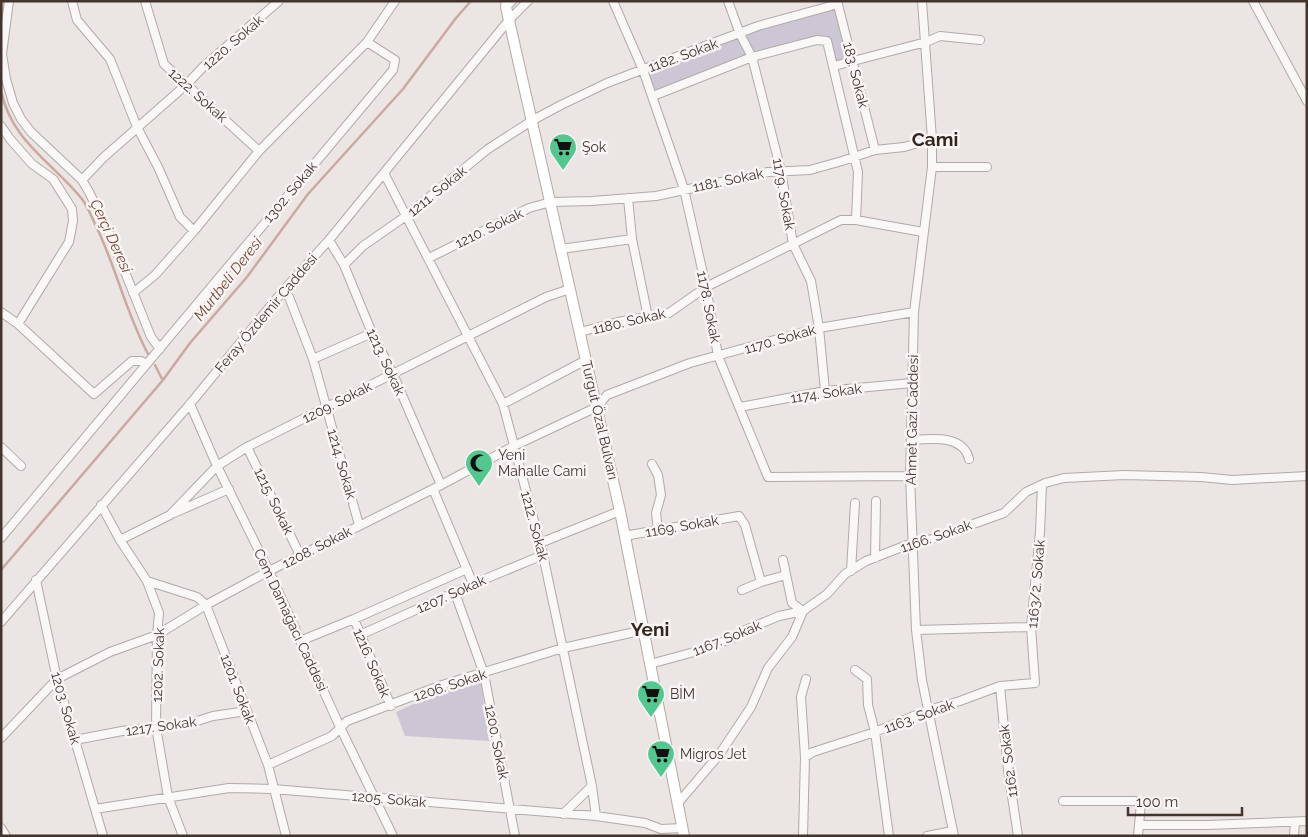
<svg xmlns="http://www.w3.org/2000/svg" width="1308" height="837" font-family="Raleway,sans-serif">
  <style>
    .green { fill: #ccc6d5 }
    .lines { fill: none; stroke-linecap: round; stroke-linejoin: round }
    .stream { stroke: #c9a9a2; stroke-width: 2.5 }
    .minor-casing { stroke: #b2a9a6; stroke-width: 10 }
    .major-casing { stroke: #b6a9a4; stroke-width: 12 }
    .minor { stroke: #faf8f7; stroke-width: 8 }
    .major { stroke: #fff; stroke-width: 10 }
    .labels { text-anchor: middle; stroke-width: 5; stroke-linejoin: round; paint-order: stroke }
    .street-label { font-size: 14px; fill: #43342d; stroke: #f9f5f4 }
    .poi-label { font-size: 14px; fill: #43342d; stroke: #f9f5f4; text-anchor: start }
    .water-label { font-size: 15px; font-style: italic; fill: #754739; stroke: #f9f5f4 }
    .district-label { font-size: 19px; font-weight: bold; fill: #34261f; stroke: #f9f5f4 }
  </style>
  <rect width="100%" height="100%" fill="#ebe6e4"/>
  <path class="green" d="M838 4 853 62 834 66 827 41 752 57 653 96 643 70 740 34Z
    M481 682 489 741 405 736 396 712 456 685Z"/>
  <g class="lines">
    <path class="stream" d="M1 21 4 1
      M1 91C12 142 52 162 82 199 88 207 92 218 96 226 116 267 126 313 148 354
      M155 365 162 379
      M1 570 163 380 190 343 247 277 308 194 403 89 456 18 471 1"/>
    <g class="minor-casing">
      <path id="minor" d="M9 1 2 54 6 79 13 103 21 119 31 132 82 180 89 192 111 237 151 337 160 349
        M72 1 77 20 110 59 137 127 158 167 180 217 194 231
        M145 1 164 64 259 151
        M505 1 506 7 512 1
        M613 1 643 70 684 189 706 287 718 356 768 477 910 476
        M728 1 740 34 752 57 781 171 793 244 811 281 819 328 825 391
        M837 1 875 150
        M922 1 932 139V167L914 312 910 476 916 630 922 680 954 836
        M1253 1 1307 101
        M834 66 926 42 940 36 980 40
        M653 96 752 57 817 40 827 41 858 172 856 220
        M1 126 10 139 32 164 53 179 72 209 73 221 69 242 18 324
        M932 167H987
        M384 173 503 404 543 555 592 786 596 816
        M82 180 104 157 187 84 204 66 279 1
        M628 198 632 239 648 317
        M329 240 344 265 372 333 393 374 441 485
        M561 249 632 239
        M429 258 529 208 551 202 592 201 656 196 768 172 810 170 842 161 875 150 904 147 932 139
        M344 265 363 246 406 216 488 149 533 120 561 105 607 83 758 26 838 4
        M282 292 289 297 313 359 359 525
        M133 293 155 275 194 231 259 151 367 42 395 1
        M1 312 18 324 94 394 132 361H141L147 364
        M580 332 618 322 669 313 706 287 841 220H856L923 232
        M313 359 372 333
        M190 404 217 466 269 571 340 727 393 836
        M503 404 586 360
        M740 407 825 391 912 383
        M911 440C930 439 963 434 969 459
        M1 447 21 466
        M247 447 300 555
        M652 464 658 475 661 495 656 513 658 530
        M433 489 473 584
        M101 505 120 540 147 581 159 613 157 635 156 727 168 797 183 836
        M174 513 229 489
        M624 536 739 516 745 525 761 582
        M1 538 393 70 395 60 367 42
        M120 540 170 515 217 466 247 447 546 297 570 289
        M540 543 620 511
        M875 558 876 501
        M783 560 792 603 803 611
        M851 571 855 503
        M36 580 57 679 103 836
        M147 581 197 597 206 605 268 765 286 836
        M742 590 761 582 786 575
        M455 593 484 674 515 836
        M354 619 391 706
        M1 622 190 404 282 292 329 240 509 20 528 1
        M916 630 1031 627
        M360 635 473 584 543 555
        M300 641 354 619 467 569
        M650 664 694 652 733 638 743 631 779 616 803 611
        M855 670 867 679 868 705 875 732 889 836
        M1000 686 1008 770 1018 836
        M1 738 57 679 110 652 157 635 206 605 269 571 441 485 514 446 597 407 607 395 690 363 819 328 914 312
        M75 740 122 731 191 723 213 716 247 711
        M805 757 813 752 875 732 928 710 960 701 1000 686 1035 683 1031 627 1040 532 1042 485
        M268 765 332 736 347 721 442 685 563 648 644 630
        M1063 801H1135L1141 803 1138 836
        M678 803 719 755 751 707 768 668 792 637 803 611 827 594 845 574 866 561 912 543 926 541 1004 513 1026 492 1045 483 1064 478 1124 475 1201 477 1232 480 1307 476
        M95 809 229 788 273 789 596 816 645 823 661 829 682 828
        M563 814 592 786
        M1139 825H1208L1307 821
        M1 828 6 836
        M803 836 805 757 801 697 806 679
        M927 836 953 831
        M1294 836 1295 822"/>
    </g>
    <g class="major-casing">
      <path id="major" d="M506 7 620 511 684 836"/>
    </g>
    <use href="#minor" class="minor"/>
    <use href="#major" class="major"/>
  </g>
  <defs>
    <g id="supermarket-pin" transform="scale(1.4375)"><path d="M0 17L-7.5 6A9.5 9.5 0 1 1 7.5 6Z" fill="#53c790" stroke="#f9f5f4"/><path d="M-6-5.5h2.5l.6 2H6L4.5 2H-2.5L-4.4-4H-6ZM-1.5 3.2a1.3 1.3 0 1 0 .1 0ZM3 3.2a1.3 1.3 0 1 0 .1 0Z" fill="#111"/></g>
    <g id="mosque-pin" transform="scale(1.4375)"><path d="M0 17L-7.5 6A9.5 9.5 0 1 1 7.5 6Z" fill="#53c790" stroke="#f9f5f4"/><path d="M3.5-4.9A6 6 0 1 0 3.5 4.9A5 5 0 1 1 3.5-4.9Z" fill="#111"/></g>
  </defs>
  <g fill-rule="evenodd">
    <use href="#supermarket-pin" x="563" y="147"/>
    <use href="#mosque-pin" x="479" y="463"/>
    <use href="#supermarket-pin" x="651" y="694"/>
    <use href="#supermarket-pin" x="661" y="754"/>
  </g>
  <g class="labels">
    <g class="street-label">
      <text transform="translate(233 42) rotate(-41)" y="5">1220. Sokak</text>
      <text transform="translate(683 55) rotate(-20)" y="5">1182. Sokak</text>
      <text transform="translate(856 75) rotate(76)" y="5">183. Sokak</text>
      <text transform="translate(198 95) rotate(42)" y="5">1222. Sokak</text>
      <text transform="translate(728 180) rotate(-12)" y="5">1181. Sokak</text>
      <text transform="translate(437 191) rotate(-39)" y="5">1211. Sokak</text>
      <text transform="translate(290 192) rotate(-50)" y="5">1302. Sokak</text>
      <text transform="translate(784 194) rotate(80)" y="5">1179. Sokak</text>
      <text transform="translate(489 228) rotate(-26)" y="5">1210. Sokak</text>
      <text transform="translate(709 307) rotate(79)" y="5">1178. Sokak</text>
      <text transform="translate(266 313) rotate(-50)" y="5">Feray Özdemir Caddesi</text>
      <text transform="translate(629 321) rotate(-13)" y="5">1180. Sokak</text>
      <text transform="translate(780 339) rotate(-16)" y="5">1170. Sokak</text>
      <text transform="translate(386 362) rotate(65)" y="5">1213. Sokak</text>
      <text transform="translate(826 393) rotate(-8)" y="5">1174. Sokak</text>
      <text transform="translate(337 402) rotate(-27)" y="5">1209. Sokak</text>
      <text transform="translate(600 420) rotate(77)" y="5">Turgut Özal Bulvarı</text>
      <text transform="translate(912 420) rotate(-89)" y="5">Ahmet Gazi Caddesi</text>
      <text transform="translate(342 464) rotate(74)" y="5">1214. Sokak</text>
      <text transform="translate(274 501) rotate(64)" y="5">1215. Sokak</text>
      <text transform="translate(535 526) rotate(75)" y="5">1212. Sokak</text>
      <text transform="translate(682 526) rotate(-10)" y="5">1169. Sokak</text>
      <text transform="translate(936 536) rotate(-19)" y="5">1166. Sokak</text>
      <text transform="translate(317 547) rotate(-27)" y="5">1208. Sokak</text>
      <text transform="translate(1036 584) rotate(-85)" y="5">1163/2. Sokak</text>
      <text transform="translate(451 594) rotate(-24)" y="5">1207. Sokak</text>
      <text transform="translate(291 620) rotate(65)" y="5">Cem Damağacı Caddesi</text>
      <text transform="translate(727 638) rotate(-22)" y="5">1167. Sokak</text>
      <text transform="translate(372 663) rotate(67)" y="5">1216. Sokak</text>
      <text transform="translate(158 665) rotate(-88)" y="5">1202. Sokak</text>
      <text transform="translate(450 685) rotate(-18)" y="5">1206. Sokak</text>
      <text transform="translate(238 689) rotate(69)" y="5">1201. Sokak</text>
      <text transform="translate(66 708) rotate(74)" y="5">1203. Sokak</text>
      <text transform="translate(919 716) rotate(-20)" y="5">1163. Sokak</text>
      <text transform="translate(161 726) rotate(-8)" y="5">1217. Sokak</text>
      <text transform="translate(497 742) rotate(79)" y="5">1200. Sokak</text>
      <text transform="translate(1008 761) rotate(-97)" y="5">1162. Sokak</text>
      <text transform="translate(389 799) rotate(5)" y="5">1205. Sokak</text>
    </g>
    <g class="poi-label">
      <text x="582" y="152">Şok</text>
      <text x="498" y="460">Yeni<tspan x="498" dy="16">Mahalle Cami</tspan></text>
      <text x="670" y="699">BİM</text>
      <text x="680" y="759">Migros Jet</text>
    </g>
    <g class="water-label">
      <text transform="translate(111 236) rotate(65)" y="5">Çerçi Deresi</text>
      <text transform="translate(228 279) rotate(-52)" y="5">Murtbeli Deresi</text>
    </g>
    <g class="district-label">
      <text x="935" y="146">Cami</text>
      <text x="650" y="636">Yeni</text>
    </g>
  </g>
  <rect width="1308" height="837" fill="none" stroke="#43342d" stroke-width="5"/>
  <path d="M1128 807v8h114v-8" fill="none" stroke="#43342d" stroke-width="2.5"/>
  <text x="1136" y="807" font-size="15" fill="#43342d" stroke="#f9f5f4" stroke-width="4" paint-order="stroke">100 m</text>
</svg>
